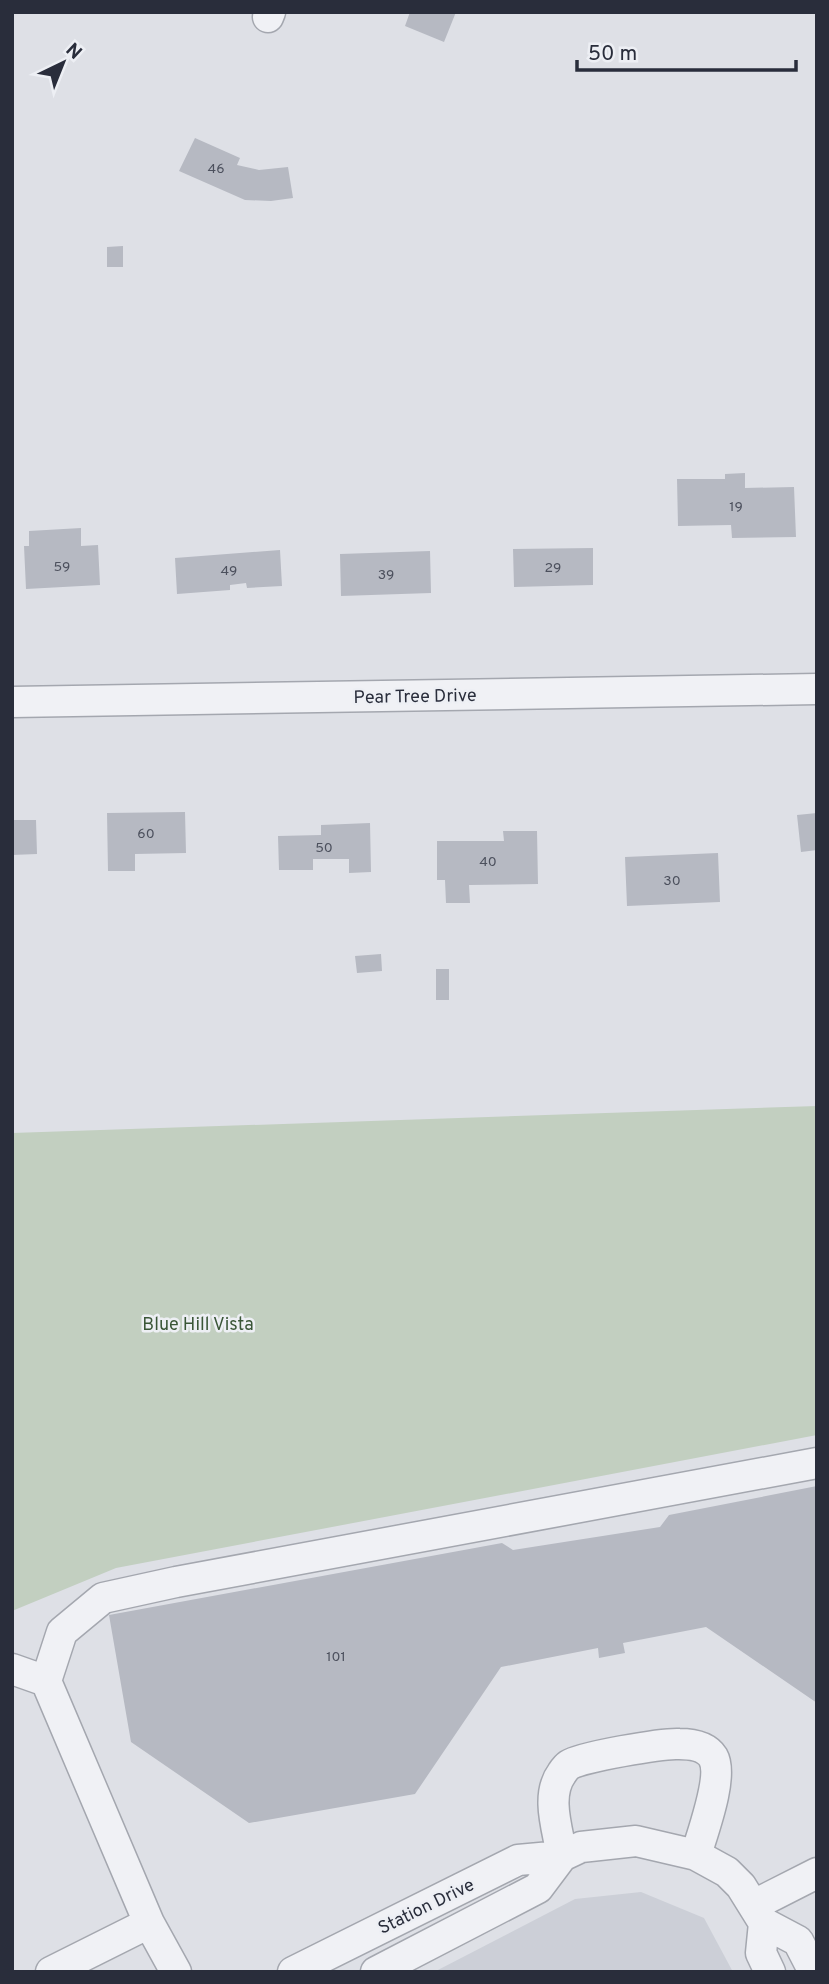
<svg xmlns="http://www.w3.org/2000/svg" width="829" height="1984" font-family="Overpass,sans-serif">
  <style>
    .built { fill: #cccfd7 }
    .green { fill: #c2cfc0 }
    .building { fill: #b6b9c2 }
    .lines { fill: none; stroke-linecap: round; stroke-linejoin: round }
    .minor-casing { stroke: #a4a7af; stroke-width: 33 }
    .minor { stroke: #f0f1f5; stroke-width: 30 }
    .labels { text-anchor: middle; stroke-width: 5; stroke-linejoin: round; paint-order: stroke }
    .number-label { font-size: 14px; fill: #4c505d }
    .street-label { font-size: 18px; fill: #292d3b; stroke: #edeff4 }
    .park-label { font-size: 18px; fill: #3a5637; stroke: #edeff4 }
  </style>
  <rect width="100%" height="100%" fill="#dee0e6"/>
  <path class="built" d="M641 1892 704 1918 733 1972H434L575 1899Z"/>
  <path class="green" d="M817 1106V1435L116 1568 12 1611V1133Z"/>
  <path class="building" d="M410 12H456L444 42 405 26Z
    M195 138 240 158 237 165 259 170 288 167 293 198 271 201 245 200 179 171Z
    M123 246V267H107V247Z
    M745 473V488L794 487 796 537 732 538 731 525 678 526 677 479H725V474Z
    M81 528V546L98 545 100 585 26 589 24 546H29V531Z
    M593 548V585L514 587 513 549Z
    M280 550 282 586 247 588 246 583 230 585V590L177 594 175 558Z
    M430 551 431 593 341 596 340 554Z
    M185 812 186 853 135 854V871H108L107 813Z
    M817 813V850L801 852 797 815Z
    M12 820H36L37 854 12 855Z
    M370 823 371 872 349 873V859H313V870H279L278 836 321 835V825Z
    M503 831H537L538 884 469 885 470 903H446L445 880H437V841H504Z
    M718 853 720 902 627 906 625 857Z
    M381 954 382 971 357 973 355 956Z
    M436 969H449V1000H436Z
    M817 1486V1703L706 1627 623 1643 625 1653 599 1658 598 1648 501 1667 415 1794 249 1823 131 1742 109 1615 502 1543 513 1550 660 1527 669 1515Z"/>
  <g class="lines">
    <g class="minor-casing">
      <path id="minor" d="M268 17 270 12
        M12 702 817 689
        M12 1669 46 1681
        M562 1856C558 1830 545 1796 562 1773 564 1770 566 1767 569 1765 581 1757 663 1743 679 1744 691 1744 706 1746 713 1757 724 1776 702 1834 696 1855
        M754 1905 817 1873
        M764 1923 761 1953 770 1972
        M51 1972 149 1923
        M176 1972 149 1923 46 1681 62 1632 103 1598 176 1582 817 1463
        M293 1972 518 1860 562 1856 581 1847 636 1841 696 1855 727 1872 741 1886 764 1923 798 1941 814 1972
        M376 1972 538 1888 562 1856"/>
    </g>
    <use href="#minor" class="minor"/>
  </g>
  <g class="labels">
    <g class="number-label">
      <text x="216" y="173">46</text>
      <text x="736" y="511">19</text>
      <text x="62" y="571">59</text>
      <text x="553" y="572">29</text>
      <text x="229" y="575">49</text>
      <text x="386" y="579">39</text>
      <text x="146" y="838">60</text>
      <text x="324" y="852">50</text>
      <text x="488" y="866">40</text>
      <text x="672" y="885">30</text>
      <text x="336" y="1661">101</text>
    </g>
    <g class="street-label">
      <text transform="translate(415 696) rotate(-1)" y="6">Pear Tree Drive</text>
      <text transform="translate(426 1906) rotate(-26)" y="6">Station Drive</text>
    </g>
    <g class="park-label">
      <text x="198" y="1330">Blue Hill Vista</text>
    </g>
  </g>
  <rect width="829" height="1984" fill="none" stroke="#292d3b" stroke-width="28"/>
  <g transform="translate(63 63) rotate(43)" stroke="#edeff4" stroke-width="5" paint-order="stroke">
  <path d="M0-5L12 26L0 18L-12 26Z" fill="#292d3b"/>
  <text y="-10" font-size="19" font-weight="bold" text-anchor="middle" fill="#292d3b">N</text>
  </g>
  <path d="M577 60v10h219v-10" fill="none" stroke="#292d3b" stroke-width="3.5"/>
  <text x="588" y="60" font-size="21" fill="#292d3b" stroke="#edeff4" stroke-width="5" paint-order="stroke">50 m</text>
</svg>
